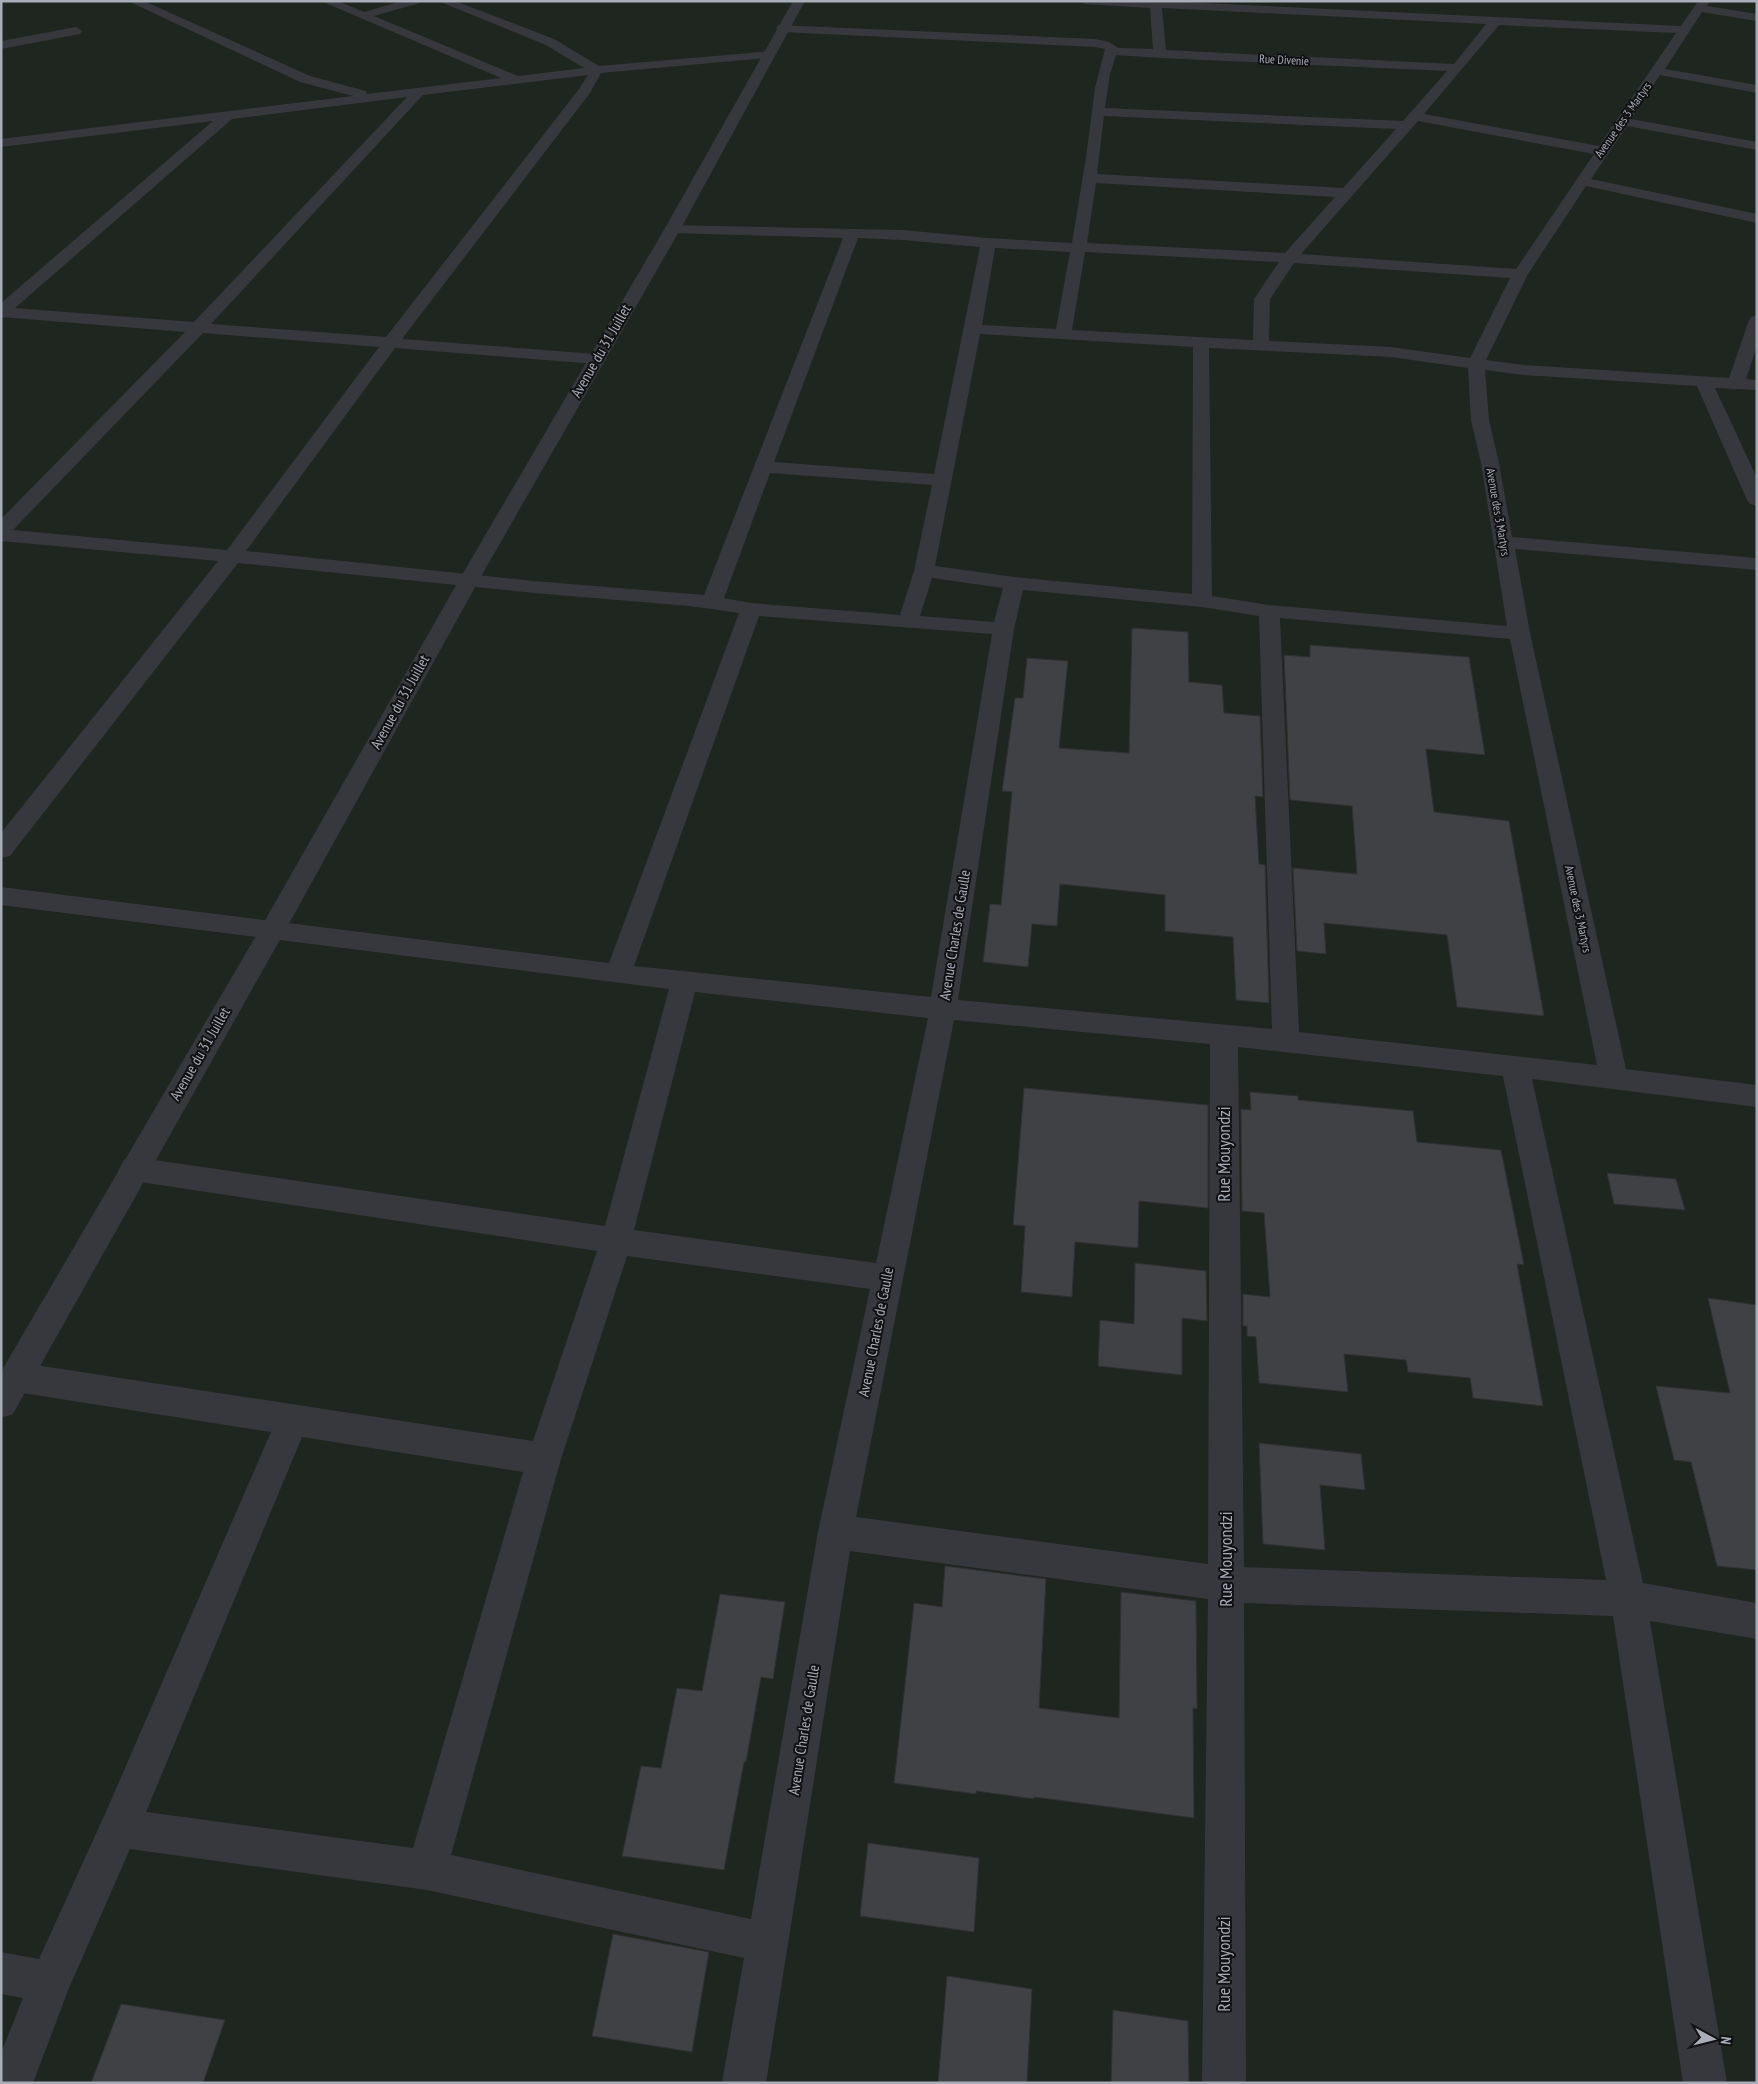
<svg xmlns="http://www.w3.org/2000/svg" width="1758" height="2084" font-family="'PT Sans Narrow',sans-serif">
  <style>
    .green { fill: #1e261f }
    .building { fill: #404145; stroke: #303034 }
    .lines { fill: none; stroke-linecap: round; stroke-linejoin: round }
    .minor { fill: #37383d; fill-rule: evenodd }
    .tertiary { fill: #37383d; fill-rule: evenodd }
    .labels { text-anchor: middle; stroke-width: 4; stroke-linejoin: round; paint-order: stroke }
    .far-street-label { font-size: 12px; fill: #a8adb8; stroke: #111113 }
    .street-label { font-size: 15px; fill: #a8adb8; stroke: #111113 }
    .near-street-label { font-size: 18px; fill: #a8adb8; stroke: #111113 }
  </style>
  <rect width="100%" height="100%" fill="#161618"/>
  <path class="green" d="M1 1H1757V2083H1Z"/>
  <path class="building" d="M1132 628 1188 632 1189 682 1222 685 1224 713 1260 716 1263 797 1255 796 1259 864 1265 865 1269 1003 1236 1000 1233 937 1165 931V895L1060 884 1057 926 1032 924 1028 967 983 962 990 904 1001 905 1012 792 1002 791 1015 698H1023L1027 658 1068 661 1059 748 1129 753Z
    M1310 645 1469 657 1485 755 1426 749 1434 812 1509 821 1544 1016 1457 1007 1447 935 1324 923 1326 954 1297 951 1293 868 1357 874 1352 806 1290 800 1284 655 1310 657Z
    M1024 1088 1208 1105V1208L1139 1201 1138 1248 1075 1242 1072 1297 1021 1292 1025 1226 1013 1225Z
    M1250 1092 1298 1096V1100L1413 1111 1417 1142 1501 1150 1524 1265 1517 1264 1543 1406 1473 1398 1470 1378 1408 1372 1406 1360 1344 1354 1348 1392 1259 1383 1256 1337 1247 1336V1326H1243V1294L1270 1297 1264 1213 1242 1211 1241 1109 1251 1110Z
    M1607 1173 1676 1179 1685 1210 1614 1204Z
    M1135 1263 1206 1271 1207 1321 1182 1318V1375L1098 1366 1100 1320 1134 1324Z
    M1708 1298 1757 1305V1570L1717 1566 1691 1462 1674 1460 1656 1386 1730 1393Z
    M1259 1443 1361 1454 1365 1490 1320 1485 1325 1550 1263 1544Z
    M945 1566 1046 1579 1039 1708 1119 1718 1121 1592 1196 1601 1197 1709 1193 1708 1194 1818 1034 1797V1799L976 1791V1794L894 1783 914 1603 942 1607Z
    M720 1594 785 1602 773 1679 761 1677 746 1762H744L724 1870 622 1856 641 1766 661 1768 677 1688 702 1691Z
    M868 1843 979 1858 974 1932 860 1916Z
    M613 1934 709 1952 692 2052 592 2036Z
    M947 1976 1032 1989 1027 2083H938Z
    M121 2004 225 2020 203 2083H91Z
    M1113 2010 1188 2021 1189 2083H1111Z"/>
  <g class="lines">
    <path class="minor" d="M128 1H144L310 76 366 91 367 94 501 78 321 1H338L364 12 402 1H422L420 3 374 16 518 76 584 68 546 45 438 1H455L554 39 599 66 772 51 774 54 772 57 768 58 601 73 590 93 402 339 596 354 602 355 605 359 602 363 596 364 395 348 246 551 534 581 704 595 843 238 673 233 668 231 665 228 668 225 903 230 988 238 1072 243 1086 157 1095 88 1105 49 1095 47 782 32 778 31 776 28 778 25 1095 39 1109 42 1118 48 1153 49 1150 8 1085 4 1079 1H1162L1681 26 1698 1H1710L1707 6 1757 14V21L1702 12 1665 69 1757 85V93L1660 75 1631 119 1757 142V150L1627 126 1591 179 1757 214V223L1586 186 1528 274 1486 360 1524 365 1729 378 1749 320 1751 317 1757 315V346L1746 379 1757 380V390L1715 388 1757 478V506L1750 504 1747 500 1697 386 1524 375 1485 370 1489 420 1499 463 1512 537 1757 558V570L1515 549 1530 633 1626 1069 1757 1085V1107L1532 1079 1643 1583 1757 1603V1639L1650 1621 1727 2083H1683L1613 1616 1244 1603 1246 2083H1202L1208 1599 850 1551 766 2083H722L744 1958 427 1890 130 1849 69 1988 33 2083H1V2053L23 1998 1 1994V1952L39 1959 105 1814 271 1432 16 1392 4 1388C1 1379 1 1375 4 1366L16 1362 533 1441 597 1251 134 1181 124 1178 119 1169 124 1160 134 1157 605 1226 669 989 1 905V887L609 963 739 613 690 606 534 593 238 563 10 856 1 858V833L218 561 1 541V519L185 332 1 317V303L213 121 1 147V139L353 96 300 82ZM1162 8 1486 24 1454 64 1166 50ZM1499 25 1676 33 1599 146 1424 114ZM1116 55 1160 58 1447 71 1403 121 1105 108 1110 74ZM588 75 579 89 386 337 211 324 423 95ZM407 97 194 322 15 308 232 119ZM1104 116 1396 129 1343 188 1097 174ZM1418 121 1594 154 1516 269 1301 254ZM1096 183 1335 197 1285 253 1087 243ZM858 238 903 240 980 247 934 474 774 462ZM995 248 1070 252 1056 329 982 325ZM1085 252 1279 262 1254 299 1253 340 1072 330ZM1294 263 1510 278 1470 358 1391 347 1269 341 1270 299ZM203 333 379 347 227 550 13 530ZM980 334 1193 347 1192 594 1014 577 935 566ZM1209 348 1391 357 1468 368 1471 420 1481 463 1507 626 1269 605 1212 596ZM770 473 932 485 914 571 900 615 751 603 724 598ZM932 578 1003 588 994 622 920 616ZM1023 590 1202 607 1259 616 1272 1029 958 1000 1014 629ZM759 616 992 634 931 997 634 966ZM1280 618 1510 639 1597 1065 1299 1032ZM695 992 928 1018 876 1263 634 1230ZM954 1020 1210 1044 1208 1564 856 1517ZM1238 1047 1503 1076 1606 1580 1244 1567ZM627 1256 870 1289 818 1532 751 1919 451 1855 561 1459ZM302 1437 523 1472 413 1848 146 1812Z
      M76 27 82 31 80 34 1 49V41Z"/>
    <path class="tertiary" d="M793 1H805L681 228 479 580 286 929 13 1414 1 1418V1372L264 922 459 580 665 228Z"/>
  </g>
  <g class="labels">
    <g class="far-street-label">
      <text transform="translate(1284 60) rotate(3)" y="4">Rue Divenie</text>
      <text transform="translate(1623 120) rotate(-55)" y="4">Avenue des 3 Martyrs</text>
      <text transform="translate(1498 512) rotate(80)" y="4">Avenue des 3 Martyrs</text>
      <text transform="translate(1578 909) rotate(78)" y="4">Avenue des 3 Martyrs</text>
    </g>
    <g class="street-label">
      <text transform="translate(601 351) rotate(-60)" y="5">Avenue du 31 Juillet</text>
      <text transform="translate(400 702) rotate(-61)" y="5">Avenue du 31 Juillet</text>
      <text transform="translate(955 935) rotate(-81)" y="5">Avenue Charles de Gaulle</text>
      <text transform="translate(200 1054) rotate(-60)" y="5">Avenue du 31 Juillet</text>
      <text transform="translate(876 1332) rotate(-79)" y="5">Avenue Charles de Gaulle</text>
      <text transform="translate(804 1730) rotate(-81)" y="5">Avenue Charles de Gaulle</text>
    </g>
    <g class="near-street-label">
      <text transform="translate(1224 1154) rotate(-90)" y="6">Rue Mouyondzi</text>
      <text transform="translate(1226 1559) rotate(-90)" y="6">Rue Mouyondzi</text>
      <text transform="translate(1224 1964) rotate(-90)" y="6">Rue Mouyondzi</text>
    </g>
  </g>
  <rect width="1758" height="2084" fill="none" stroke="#a8adb8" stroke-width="5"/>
  <g transform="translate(1713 2039) rotate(97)" stroke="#111113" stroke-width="4" paint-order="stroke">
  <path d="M0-4L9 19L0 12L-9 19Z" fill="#a8adb8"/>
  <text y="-8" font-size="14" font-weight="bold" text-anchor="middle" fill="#a8adb8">N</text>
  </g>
</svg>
